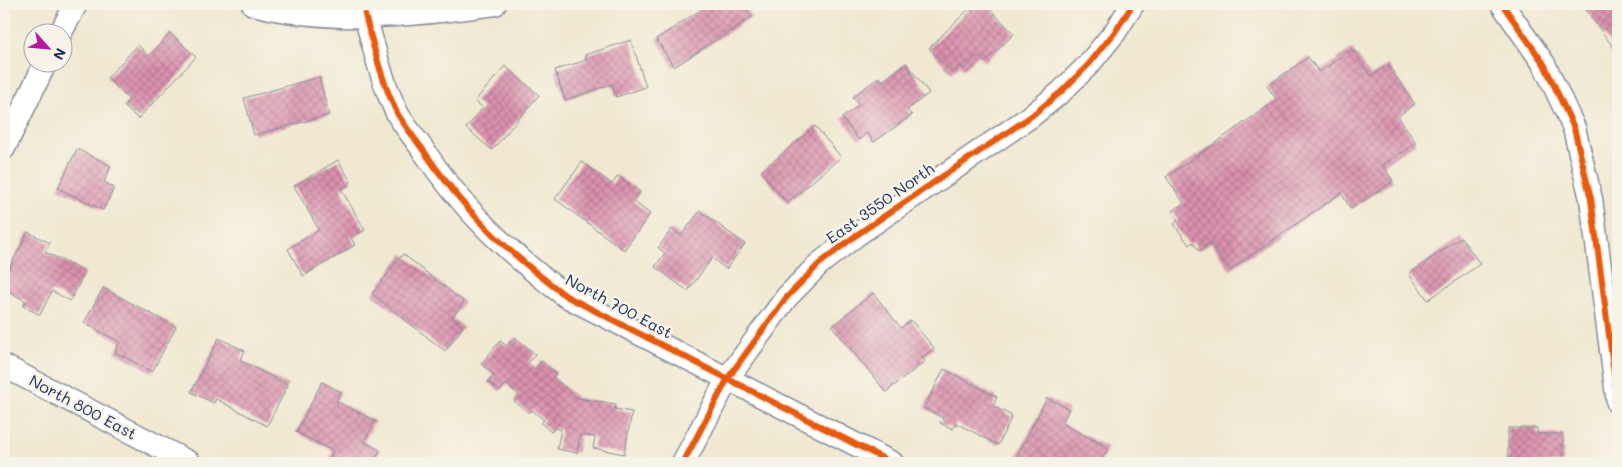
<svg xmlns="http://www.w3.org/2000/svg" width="1622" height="467" font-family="Mali,sans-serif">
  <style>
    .building { fill: url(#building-cross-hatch) }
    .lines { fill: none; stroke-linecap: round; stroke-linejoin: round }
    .minor-casing { stroke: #868c97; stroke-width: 25 }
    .minor { stroke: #fff; stroke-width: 22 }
    .cycleway-casing { stroke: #f7f3e8; stroke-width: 9 }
    .cycleway { stroke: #e8590c; stroke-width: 6 }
    .labels { text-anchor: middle; stroke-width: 5; stroke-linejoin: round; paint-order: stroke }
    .street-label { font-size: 16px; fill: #1b2f5e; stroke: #f7f3e8 }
  </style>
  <defs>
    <pattern id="building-cross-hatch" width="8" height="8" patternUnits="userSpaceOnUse" patternTransform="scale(1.25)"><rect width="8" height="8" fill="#dc92ae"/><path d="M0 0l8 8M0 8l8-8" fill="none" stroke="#b27891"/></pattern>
  </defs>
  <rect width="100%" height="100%" fill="#f7f3e8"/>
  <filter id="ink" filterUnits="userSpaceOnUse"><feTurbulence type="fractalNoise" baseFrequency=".02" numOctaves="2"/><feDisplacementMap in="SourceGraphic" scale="10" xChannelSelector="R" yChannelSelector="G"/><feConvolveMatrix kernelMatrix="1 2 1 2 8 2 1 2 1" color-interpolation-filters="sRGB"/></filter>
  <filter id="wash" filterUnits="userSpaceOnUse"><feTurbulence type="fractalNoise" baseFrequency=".0096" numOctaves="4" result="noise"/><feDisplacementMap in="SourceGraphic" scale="20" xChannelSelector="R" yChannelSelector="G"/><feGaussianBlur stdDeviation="1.12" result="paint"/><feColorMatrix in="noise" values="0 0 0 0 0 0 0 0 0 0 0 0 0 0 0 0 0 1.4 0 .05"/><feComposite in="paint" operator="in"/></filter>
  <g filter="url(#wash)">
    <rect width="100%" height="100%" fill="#f0e8d0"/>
    <g id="blocks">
      <path class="building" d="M710 4H743L752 17 674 67 656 39Z
        M974 4H985L1014 34 985 62 978 55 964 69 960 65 952 73 929 48Z
        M1582 4H1618V54Z
        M170 33 196 57 138 119 124 106 129 100 107 78 138 45 149 56Z
        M631 40 646 87 616 97 612 84 565 100 555 70 587 60 585 55Z
        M1352 49 1371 76 1388 65 1415 104 1398 116 1416 143 1383 165 1393 181 1351 209 1341 193 1230 270 1211 242 1199 251 1193 242 1189 245 1174 224 1178 220 1172 211 1184 203 1166 177 1277 100 1267 86 1308 57 1319 72Z
        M906 63 929 93 907 110 912 115 874 142 867 133 859 140 842 118 859 105 853 97 879 77 883 81Z
        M505 66 539 95 492 150 466 128 483 108 475 101Z
        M319 77 329 115 254 135 244 98Z
        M815 126 841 157 787 203 761 172Z
        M77 149 111 166 104 182 114 188 103 210 58 188Z
        M338 160 351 182 341 189 365 230 351 238 355 245 303 276 288 249 319 230 294 186Z
        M582 162 612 184 618 176 640 192 633 201 650 214 624 250 555 199Z
        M700 211 745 244 726 269 712 258 688 291 655 267 665 253 658 248 672 229 681 236Z
        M28 232 50 243 45 252 85 272 70 301 52 291 40 315 23 306 26 301 4 289V278Z
        M1461 237 1480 264 1428 300 1409 274Z
        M403 254 464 302 452 318 463 327 445 351 372 294Z
        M103 288 176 327 152 372 115 352 120 342 84 323Z
        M873 293 901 328 911 320 934 348 922 358 925 361 886 392 832 326Z
        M515 337 535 354 528 363 535 369 542 361 556 373 553 377 577 398 616 404 615 409 632 412 624 454 593 448 595 437 580 435 577 453 557 449 561 429 555 428 551 432 541 423 544 420 532 410 529 413 514 401 519 395 506 384 500 391 488 382 494 375 481 364 500 341 507 346Z
        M219 338 245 351 240 360 288 385 267 426 216 399 214 403 191 392Z
        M944 369 997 397 993 406 1012 416 998 445 956 423 953 429 940 423 943 418 924 408Z
        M322 382 341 392 336 401 375 421 364 442 380 450 374 463H332L328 461 333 451 296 432Z
        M1047 398 1069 409 1062 423 1108 448 1100 463H1027L1016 458Z
        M1508 428H1537V434H1563V463H1508Z"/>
    </g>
  </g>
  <g filter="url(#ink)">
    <use href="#blocks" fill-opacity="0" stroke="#868c97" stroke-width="1"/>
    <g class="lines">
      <g class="minor-casing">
        <path id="minor" d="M253 4C331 25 417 15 495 4
          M1502 4 1544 64 1574 128 1591 199 1618 403
          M365 15C374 48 382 82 397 113 404 125 413 136 421 147 464 211 505 250 566 296L892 463
          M61 32 76 4
          M4 148 46 62
          M4 366 190 463
          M683 463 728 378 786 298 819 264 855 236 1030 117 1061 92 1089 64 1115 32 1133 4"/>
      </g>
      <use href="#minor" class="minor"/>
      <g class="cycleway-casing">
        <path id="cycleway" d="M1502 4 1544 64 1574 128 1591 199 1618 403
          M365 15C374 48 382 82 397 113 404 125 413 136 421 147 464 211 505 250 566 296L892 463
          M683 463 728 378 786 298 819 264 855 236 1030 117 1061 92 1089 64 1115 32 1133 4"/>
      </g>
      <use href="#cycleway" class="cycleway"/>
    </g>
  </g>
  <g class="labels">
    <g class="street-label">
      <text transform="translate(880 203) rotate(-35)" y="6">East 3550 North</text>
      <text transform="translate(619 306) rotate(28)" y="6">North 700 East</text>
      <text transform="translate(83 407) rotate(28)" y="6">North 800 East</text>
    </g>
  </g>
  <rect width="1622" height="467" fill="none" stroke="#f7f3e8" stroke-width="20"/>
  <g transform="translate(48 48) rotate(117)"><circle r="24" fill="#f7f3e8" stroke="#9fa5b1"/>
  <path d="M0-4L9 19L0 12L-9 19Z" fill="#b5179e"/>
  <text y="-8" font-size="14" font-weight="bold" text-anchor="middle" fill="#1b2f5e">N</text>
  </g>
</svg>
